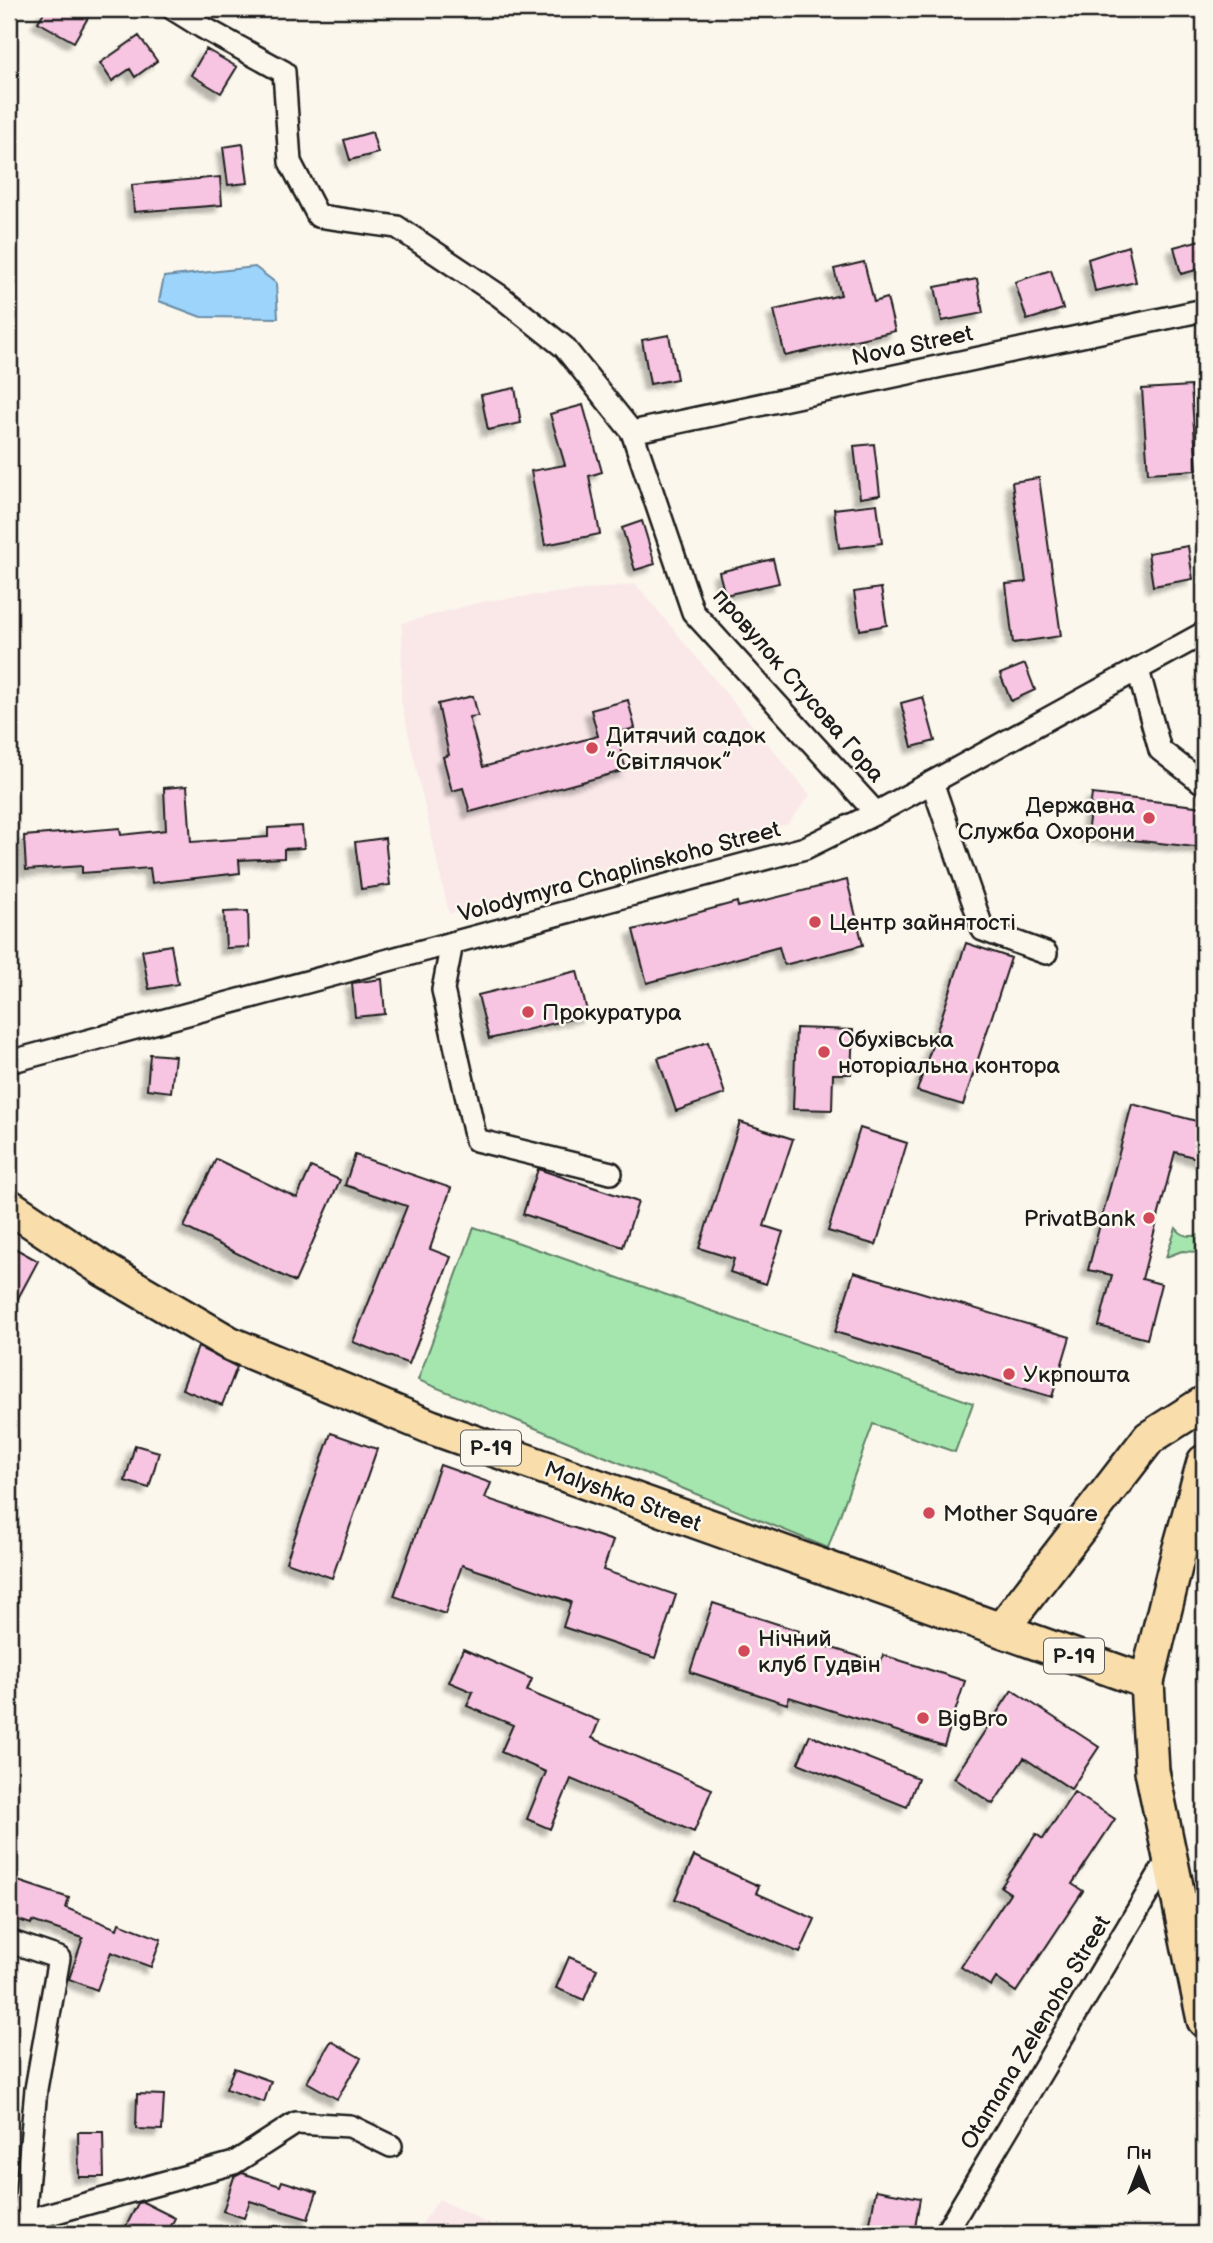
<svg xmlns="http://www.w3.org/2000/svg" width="1213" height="2243" font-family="'Balsamiq Sans',sans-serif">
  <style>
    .built { fill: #fae8e9 }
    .green { fill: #a5e6af; stroke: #608166; stroke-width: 2 }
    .water { fill: #9cd4fb; stroke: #698aa2; stroke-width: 2 }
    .building { fill: #f7c4e2; stroke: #1c1c1c; stroke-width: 2; filter: url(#shadow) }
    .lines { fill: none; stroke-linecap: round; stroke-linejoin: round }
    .street-casing { stroke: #1c1c1c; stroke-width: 26 }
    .primary-casing { stroke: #1c1c1c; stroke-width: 38 }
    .street { stroke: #fbf7ec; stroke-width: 21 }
    .primary { stroke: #f9ddab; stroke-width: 33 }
    .poi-dot { fill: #d1495b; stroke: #fbf7ec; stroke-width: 2.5 }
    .labels { text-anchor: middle; stroke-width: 5; stroke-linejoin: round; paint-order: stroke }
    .shield { fill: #fbf7ec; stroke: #5f5e5a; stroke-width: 2 }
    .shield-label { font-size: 21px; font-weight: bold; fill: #1c1c1c }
    .street-label { font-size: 23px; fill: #1c1c1c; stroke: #fbf7ec }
    .poi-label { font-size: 23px; fill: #1c1c1c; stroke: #fbf7ec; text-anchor: start }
  </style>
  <defs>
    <filter id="shadow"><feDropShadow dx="-6" dy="6" stdDeviation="2" flood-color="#0004"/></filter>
  </defs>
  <rect width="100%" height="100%" fill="#fbf7ec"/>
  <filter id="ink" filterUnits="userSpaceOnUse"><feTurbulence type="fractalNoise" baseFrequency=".0143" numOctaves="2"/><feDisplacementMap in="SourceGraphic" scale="14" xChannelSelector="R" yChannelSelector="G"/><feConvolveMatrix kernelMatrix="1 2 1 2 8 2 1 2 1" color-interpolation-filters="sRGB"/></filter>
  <g filter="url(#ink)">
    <path class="built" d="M636 584 810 795 788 824 449 914 401 701 402 623 485 601Z
      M439 2199 509 2234H415Z"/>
    <path class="green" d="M474 1227 973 1403 955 1452 873 1424 828 1548 418 1380Z
      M1176 1228C1183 1237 1189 1237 1200 1235L1196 1252 1182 1251 1166 1257Z"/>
    <path class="water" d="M255 267 276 283 278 318 201 317 159 301 164 277Z"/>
    <path class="building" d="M46 9H93L74 42 38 22Z
      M139 36 157 61 135 77 130 69 112 81 100 63Z
      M206 49 237 67 221 93 191 75Z
      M372 132 378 153 350 160 344 140Z
      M243 144 248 183 228 185 223 147Z
      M220 177 222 205 134 212 132 185Z
      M1204 239V268L1181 274 1174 247Z
      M1128 246 1136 282 1095 291 1088 259Z
      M864 262 874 302 887 298 895 331 785 356 774 310 841 295 834 269Z
      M1051 270 1063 309 1027 320 1015 282Z
      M977 279 983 313 942 321 935 287Z
      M669 335 677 379 650 384 642 340Z
      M1191 386 1197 470 1148 473 1142 389Z
      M515 388 521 423 488 430 481 395Z
      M583 405 602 472 589 476 600 534 545 545 531 471 565 465 550 414Z
      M874 444 880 495 860 498 854 446Z
      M1039 478 1061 636 1013 643 1006 584 1026 582 1012 482Z
      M877 504 882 543 839 548 834 509Z
      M642 521 655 564 635 570 622 528Z
      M1188 546 1193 579 1153 586 1148 553Z
      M773 559 779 583 725 595 719 572Z
      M881 588 887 625 860 630 854 592Z
      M1025 664 1035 690 1011 701 1000 674Z
      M473 696 478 716 469 717 483 767 598 736 591 710 628 700 635 728 616 733 626 770 470 812 463 788 452 791 443 757 449 755 438 704Z
      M923 697 935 741 912 747 901 703Z
      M187 786 191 842 268 837V828L302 826 304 848 284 849V858L239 860 240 873 152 883 150 868 82 873V866L26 870 24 836 120 828 121 835 166 830 164 788Z
      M1092 794 1204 807V848L1087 835Z
      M385 838 390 885 361 889 355 842Z
      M847 880 863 945 784 965 779 947 647 983 633 930 737 902 738 907Z
      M248 911 249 947 226 948 224 912Z
      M966 943 1011 958 963 1105 917 1091Z
      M171 945 178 984 149 989 142 950Z
      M577 971 588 1015 489 1039 478 995Z
      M382 979 385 1014 355 1017 352 983Z
      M796 1028 853 1030 851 1074H833L832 1110 793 1109Z
      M708 1042 725 1094 676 1111 658 1058Z
      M150 1054 175 1056 171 1092 147 1089Z
      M1132 1104 1204 1123V1160L1175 1152 1142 1279 1161 1284 1147 1339 1099 1326 1112 1275 1088 1270Z
      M740 1122 793 1139 764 1226 783 1232 766 1284 730 1272 734 1259 699 1248Z
      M860 1128 907 1143 876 1245 828 1231Z
      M355 1155 451 1188 430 1249 451 1257 409 1364 353 1342 407 1206 345 1185Z
      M216 1159 297 1198 311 1167 340 1180 295 1282 184 1227Z
      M538 1169 638 1202 623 1247 523 1214Z
      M9 1245 38 1261 9 1315Z
      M854 1272 1070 1337 1052 1397 835 1332Z
      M198 1347 237 1367 222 1405 182 1389Z
      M331 1433 377 1449 332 1578 286 1562Z
      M135 1445 159 1452 149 1488 125 1481Z
      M440 1465 491 1483 485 1498 613 1541 603 1570 676 1595 655 1658 563 1627 571 1602 462 1565 445 1614 394 1596Z
      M713 1603 799 1631 797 1637 880 1663 883 1655 965 1681 944 1746 789 1697 787 1704 690 1672Z
      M463 1649 532 1679 527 1691 599 1721 592 1738 712 1789 694 1832 571 1779 550 1829 527 1819 546 1772 501 1752 513 1725 467 1706 473 1692 449 1682Z
      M1012 1690 1099 1747 1071 1789 1024 1758 993 1804 954 1778Z
      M810 1735 918 1778 907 1807 798 1763Z
      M1074 1792 1115 1819 1072 1884 1083 1891 1016 1992 996 1978 991 1986 961 1967 1010 1893 1001 1887 1036 1834 1043 1839Z
      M694 1856 759 1886 756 1893 815 1919 800 1953 675 1899Z
      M9 1878 69 1898 66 1908 117 1929 119 1923 161 1939 151 1967 111 1952 97 1990 69 1979 83 1938 32 1921 31 1924 9 1917Z
      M569 1957 597 1969 584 2000 556 1988Z
      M331 2041 361 2058 337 2099 307 2082Z
      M234 2068 271 2081 264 2102 226 2089Z
      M137 2094 164 2095 162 2130 136 2129Z
      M78 2132H103L104 2177H79Z
      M242 2173 280 2186 282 2181 317 2192 308 2219 250 2201 244 2218 223 2211 234 2177Z
      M876 2190 920 2198 914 2234H868Z
      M143 2202 175 2218 167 2234H122L138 2203Z"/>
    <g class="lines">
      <g class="street-casing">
        <path id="street" d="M173 9 202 27 284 72 290 162 318 216 397 227 500 296 564 347 632 432 693 612 876 813
          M632 432 1204 310
          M1138 670 1160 750 1204 784
          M932 782 983 930 1046 953
          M452 943 443 990 476 1140 611 1173
          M9 1062 805 848 876 813 1204 633
          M9 1941 59 1958 36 2089 24 2221 234 2163 296 2123 350 2126 391 2146
          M945 2234 1170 1856"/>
      </g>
      <g class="primary-casing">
        <path id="primary" d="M9 1206 103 1269 229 1343 431 1427 1147 1682
          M1204 1462 1178 1555 1147 1682 1152 1771 1204 2020
          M1001 1630 1149 1438 1204 1403"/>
      </g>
      <use href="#street" class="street"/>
      <use href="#primary" class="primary"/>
    </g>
  </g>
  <g class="poi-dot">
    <circle cx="592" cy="748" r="7"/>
    <circle cx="1149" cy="818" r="7"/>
    <circle cx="815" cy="922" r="7"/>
    <circle cx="528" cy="1012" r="7"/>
    <circle cx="824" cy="1052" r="7"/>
    <circle cx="1149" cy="1218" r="7"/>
    <circle cx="1009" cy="1374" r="7"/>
    <circle cx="929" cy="1513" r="7"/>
    <circle cx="744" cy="1651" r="7"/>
    <circle cx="923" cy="1718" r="7"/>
  </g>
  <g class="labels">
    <g class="shield">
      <rect x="461" y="1430.5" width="60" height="35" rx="5"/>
      <rect x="1044" y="1638.5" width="60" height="35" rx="5"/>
    </g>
    <g class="shield-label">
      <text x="491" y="1455">Р-19</text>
      <text x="1074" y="1663">Р-19</text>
    </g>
    <g class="street-label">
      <text transform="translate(912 345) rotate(-12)" y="8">Nova Street</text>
      <text transform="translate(799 685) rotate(49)" y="8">провулок Стусова Гора</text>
      <text transform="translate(619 871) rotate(-15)" y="8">Volodymyra Chaplinskoho Street</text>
      <text transform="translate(623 1496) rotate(20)" y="8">Malyshka Street</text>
      <text transform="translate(1035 2032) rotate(-59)" y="8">Otamana Zelenoho Street</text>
    </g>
    <g class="poi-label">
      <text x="606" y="743">Дитячий садок<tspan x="606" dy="26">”Світлячок”</tspan></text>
      <text x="1135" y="813" text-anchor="end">Державна<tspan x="1135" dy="26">Служба Охорони</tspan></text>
      <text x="829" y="930">Центр зайнятості</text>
      <text x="542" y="1020">Прокуратура</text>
      <text x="838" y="1047">Обухівська<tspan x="838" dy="26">ноторіальна контора</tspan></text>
      <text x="1135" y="1226" text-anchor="end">PrivatBank</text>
      <text x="1023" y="1382">Укрпошта</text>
      <text x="943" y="1521">Mother Square</text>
      <text x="758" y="1646">Нічний<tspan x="758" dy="26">клуб Гудвін</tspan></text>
      <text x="937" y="1726">BigBro</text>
    </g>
  </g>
  <rect width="1213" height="2243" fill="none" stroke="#fbf7ec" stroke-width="35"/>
  <rect x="18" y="18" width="1178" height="2208" fill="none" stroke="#1c1c1c" stroke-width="2.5" filter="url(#ink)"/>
  <g transform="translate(1139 2169)" stroke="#fbf7ec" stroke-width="5" paint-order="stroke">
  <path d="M0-5L12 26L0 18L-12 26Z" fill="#1c1c1c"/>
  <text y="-10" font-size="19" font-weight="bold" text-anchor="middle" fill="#1c1c1c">Пн</text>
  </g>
</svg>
